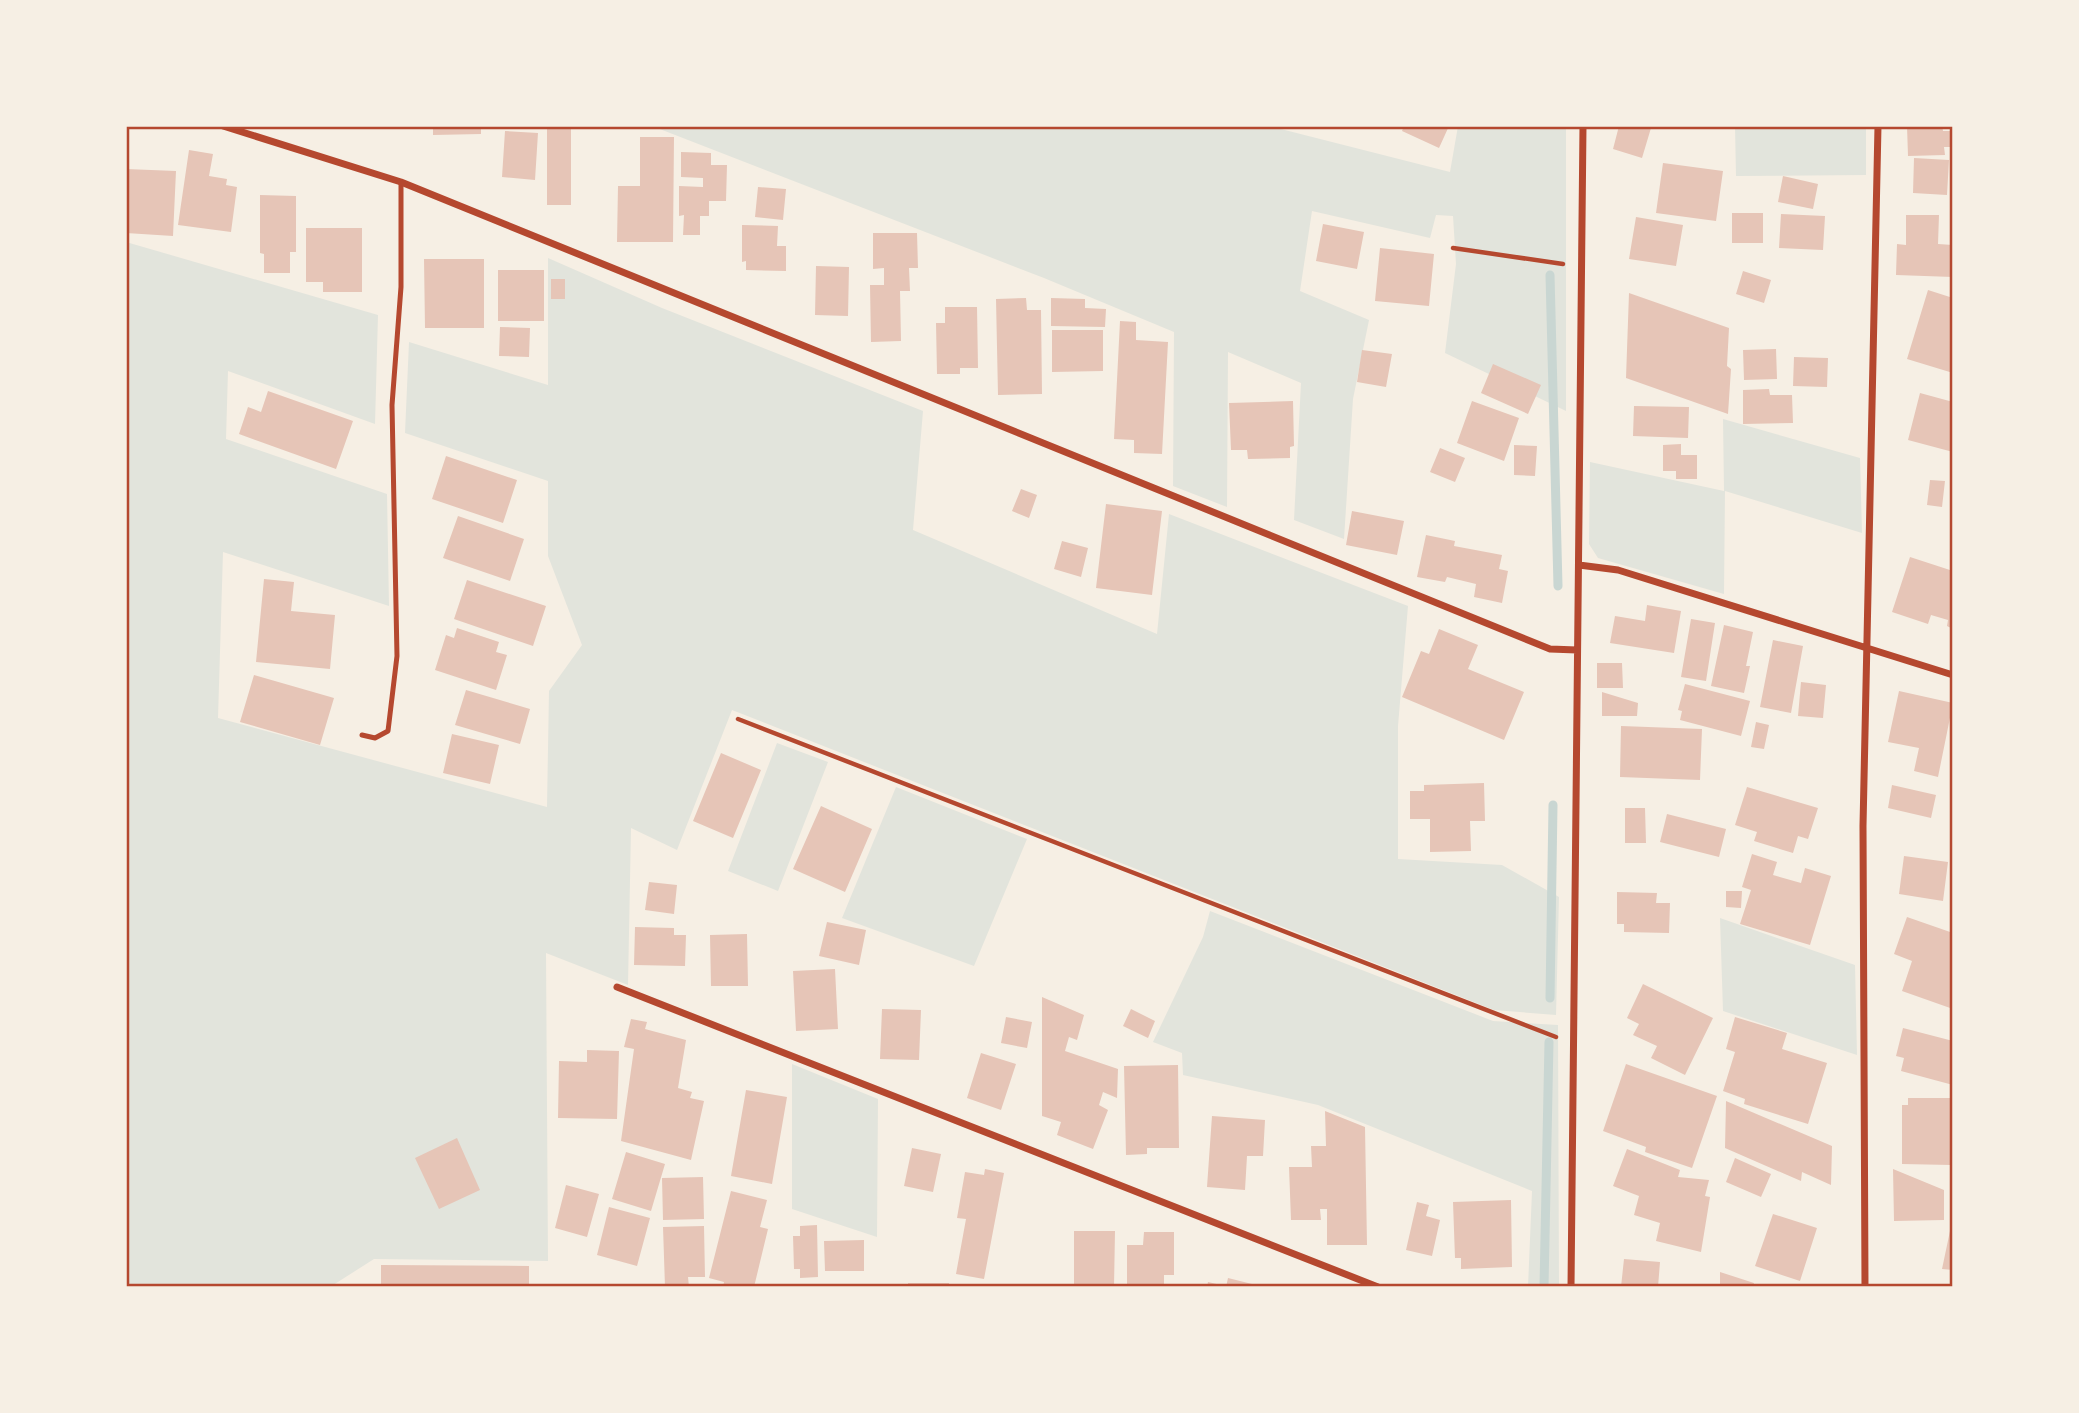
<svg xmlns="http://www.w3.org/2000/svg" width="2079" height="1413" font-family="'Asap Condensed',sans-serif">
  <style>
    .green { fill: #e2e4dc }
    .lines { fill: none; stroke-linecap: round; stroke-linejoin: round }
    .stream { stroke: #c9d6d2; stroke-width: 9 }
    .building { fill: #e6c5b7 }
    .path { stroke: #b5482f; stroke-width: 4.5 }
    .service { stroke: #b5482f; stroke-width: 5 }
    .minor { stroke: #b5482f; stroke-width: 7 }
    .neatline { fill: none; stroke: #b5482f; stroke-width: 2.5 }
  </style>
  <rect width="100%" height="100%" fill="#f6efe4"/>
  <path class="green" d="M652 126H1269L1450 172 1458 126H1566V411L1445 353 1456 264 1453 216 1436 215 1430 238 1312 211 1300 291 1369 320 1353 399 1344 539 1294 520 1301 383 1228 352 1227 507 1173 486 1174 332 1044 278Z
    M1735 126H1866V175L1736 176Z
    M126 242 378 315 375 424 228 371 226 439 387 494 389 606 223 552 218 718 547 807 549 691 582 645 548 556V481L405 433 409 342 548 385V258L662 308 923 411 913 530 1157 634 1169 514 1408 606 1398 726V859L1502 865 1559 897 1556 1015 1494 1010 732 710 677 850 631 828 628 985 546 953 548 1261 374 1259 330 1287H136L126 1282Z
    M1723 419 1860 458 1862 533 1725 491 1724 594 1598 558 1589 544 1590 462 1724 491Z
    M777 743 828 762 778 891 728 871Z
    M896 787 1027 839 974 966 842 918Z
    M1210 911 1493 1021 1558 1025 1559 1287H1528L1532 1191 1318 1105 1183 1075 1182 1053 1153 1042 1203 937Z
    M1720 918 1855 965 1857 1055 1723 1011Z
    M792 1064 878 1099 877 1237 792 1209Z"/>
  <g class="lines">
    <path class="stream" d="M1550 275 1558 586
      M1550 998 1553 805
      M1544 1287 1549 1042"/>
  </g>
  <path class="building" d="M433 126H481V134L433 135Z
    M547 126H571V205H547Z
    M1404 126H1449L1439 148 1402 131Z
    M1619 126 1651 128 1642 158 1613 149Z
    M1907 126H1942L1943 131H1953V147H1944L1945 155 1908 156Z
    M505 131 538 133 535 180 502 177Z
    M640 137H674L673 242H617L618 186H640Z
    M189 150 213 154 209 176 227 179 226 185 237 187 231 232 178 225Z
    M681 152 711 153V165H727L726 201H709V216H700V235H683L684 215 679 216V186L703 187V178L681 177Z
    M1914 158 1949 160 1947 195 1913 193Z
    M1663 163 1723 171 1716 221 1656 213Z
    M126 169 176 171 173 236 126 233Z
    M1783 176 1818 184 1813 209 1778 202Z
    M758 187 786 189 783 220 755 217Z
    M260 195 296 196V252H290V273H264V254L260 253Z
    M1732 213H1763V243H1732Z
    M1781 214 1825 216 1823 250 1779 248Z
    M1906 215H1939L1938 244 1953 245V277L1896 275 1897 244 1906 245Z
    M1636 217 1683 225 1676 266 1629 259Z
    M1323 224 1364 232 1357 269 1316 261Z
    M742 225 778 226 777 246H786V271L746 270V261L742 262Z
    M306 228H362V292H323V282H306Z
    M873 233H917L918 268H909L910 291H900L901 341 871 342 870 285H884V268L873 269Z
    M1380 248 1434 254 1429 306 1375 301Z
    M424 259H484V328H425Z
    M816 266 849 267 848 316 815 315Z
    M498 270H544V321H498Z
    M1743 271 1771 280 1764 303 1736 294Z
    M551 279H565V299H551Z
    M1928 290 1953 298V373L1907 359Z
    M1629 293 1729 328 1727 366 1731 369 1728 414 1626 378Z
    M1026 298 1027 310H1041L1042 394 998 395 996 299Z
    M1051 298 1085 299V308L1106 309 1105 327 1051 326Z
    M945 307H977L978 368H960V374H937L936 323H945Z
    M1120 321 1136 322V340L1168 342 1162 454 1134 453V440L1114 439Z
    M500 327 530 328 529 357 499 356Z
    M1052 330H1103V371L1052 372Z
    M1776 349 1777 379 1744 380 1743 350Z
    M1362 350 1392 354 1386 387 1357 382Z
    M1794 357 1828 358 1827 387 1793 386Z
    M1493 364 1541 385 1528 414 1481 393Z
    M1769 389 1770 395H1792L1793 423 1743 424V390Z
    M268 391 353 421 336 469 239 434 248 407 261 412Z
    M1920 393 1953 402V452L1908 440Z
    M1293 401 1294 446 1290 447V458L1248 459 1247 450H1231L1229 403Z
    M1472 401 1519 418 1504 461 1457 443Z
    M1634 406 1689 407 1688 438 1633 436Z
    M1681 444V455H1697V479H1676V471H1663V445Z
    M1514 445 1537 446 1535 476 1514 475Z
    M1440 448 1465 458 1455 482 1430 472Z
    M446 456 517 480 503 523 432 499Z
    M1930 480 1945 481 1942 507 1927 505Z
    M1021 489 1037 495 1029 518 1012 511Z
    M1106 504 1162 511 1152 595 1096 588Z
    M1352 511 1404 521 1397 555 1346 545Z
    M458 516 524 539 510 581 443 558Z
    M1426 535 1455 541 1454 546 1502 555 1499 569 1508 571 1502 603 1474 597 1476 584 1447 577 1445 582 1417 577Z
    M1062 541 1088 548 1081 577 1054 569Z
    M1910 557 1953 571V629L1947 626 1948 620 1931 615 1928 624 1892 612Z
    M264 579 294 582 291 611 335 615 330 669 256 662Z
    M467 580 546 606 533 646 454 619Z
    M1647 605 1681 611 1674 653 1610 643 1615 616 1645 621Z
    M1691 619 1715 623 1706 681 1681 677Z
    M1724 625 1753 632 1746 666H1750L1744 693 1711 686Z
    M457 628 499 642 496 652 507 655 496 690 435 670 446 635 454 638Z
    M1439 629 1478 645 1468 669 1524 692 1504 740 1402 697 1421 651 1429 654Z
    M1773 640 1803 646 1791 713 1760 707Z
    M1597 663H1622L1623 688H1597Z
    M254 675 334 698 320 745 240 722Z
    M1801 682 1826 685 1823 718 1798 716Z
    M1685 684 1750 701 1741 736 1680 720 1682 711 1678 710Z
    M466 690 530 709 520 744 455 725Z
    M1899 691 1953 703 1938 777 1914 771 1919 748 1888 742Z
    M1602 692 1638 703 1637 716H1602Z
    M1756 722 1769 725 1764 749 1751 747Z
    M1621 726 1702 729 1700 780 1620 777Z
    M452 734 499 745 490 784 443 773Z
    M721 753 761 770 733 838 693 821Z
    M1484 783 1485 821H1470L1471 851 1430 852V819H1410V791H1424V785Z
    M1892 785 1936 795 1931 818 1888 808Z
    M1747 787 1818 808 1808 839 1798 836 1793 853 1754 841 1757 832 1735 825Z
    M821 806 872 829 845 892 793 869Z
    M1625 808H1645L1646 843H1625Z
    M1667 814 1726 829 1719 857 1660 842Z
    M1752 854 1777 862 1773 875 1801 883 1805 868 1831 876 1810 945 1740 924 1751 890 1742 887Z
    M1904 856 1948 862 1943 901 1899 894Z
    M649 882 677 885 674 914 645 910Z
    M1726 891H1742L1741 908 1726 907Z
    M1617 892 1657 893 1656 903H1670L1669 933 1624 932V924H1617Z
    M1907 917 1953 933V1009L1902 991 1912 961 1894 954Z
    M827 922 866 930 859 965 819 956Z
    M635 927 674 928V935H686L685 966 634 965Z
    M747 934 748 986H711L710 935Z
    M835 969 838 1029 796 1031 793 971Z
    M1643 984 1713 1018 1685 1075 1651 1058 1657 1046 1633 1035 1639 1024 1627 1018Z
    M1042 997 1084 1015 1077 1040 1069 1037 1065 1051 1118 1069 1117 1098 1103 1092 1099 1105 1108 1110 1093 1149 1057 1135 1061 1122 1042 1116Z
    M882 1009 921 1010 919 1060 880 1059Z
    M1131 1009 1155 1021 1148 1038 1123 1026Z
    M1006 1017 1032 1022 1027 1048 1001 1043Z
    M1735 1017 1787 1033 1782 1049 1827 1063 1808 1124 1744 1104 1745 1099 1723 1091 1735 1052 1726 1049Z
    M631 1019 647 1022 645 1029 686 1040 678 1088 692 1092 690 1098 704 1101 691 1160 621 1141 634 1049 624 1047Z
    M1903 1028 1953 1041V1085L1901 1071 1904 1058 1896 1056Z
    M587 1050 619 1051 617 1119 558 1118 559 1061 587 1062Z
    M981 1053 1016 1064 1001 1110 967 1098Z
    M1626 1064 1717 1096 1692 1168 1645 1152 1646 1147 1603 1131Z
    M1178 1065 1179 1148H1147V1154L1126 1155 1124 1066Z
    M746 1090 787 1097 772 1184 731 1176Z
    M1908 1098H1953L1951 1165 1902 1164V1105H1908Z
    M1726 1101 1832 1146 1831 1185 1802 1172 1801 1181 1725 1148Z
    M1325 1111 1365 1127 1367 1245H1327V1209H1320L1321 1220H1291L1289 1167H1312L1311 1146H1326Z
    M1212 1116 1265 1120 1263 1156H1247L1245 1190 1207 1187Z
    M457 1138 480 1190 439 1209 415 1158Z
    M912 1148 941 1154 933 1192 904 1186Z
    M1627 1149 1680 1170 1678 1177 1709 1180 1705 1196 1710 1197 1701 1252 1656 1241 1660 1223 1634 1215 1639 1196 1613 1186Z
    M626 1152 665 1164 651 1211 612 1199Z
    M1735 1158 1771 1174 1761 1197 1726 1182Z
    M985 1169 1004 1173 984 1279 956 1274 966 1219 957 1218 965 1172 984 1175Z
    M1893 1169 1944 1190V1220L1894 1221Z
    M703 1177 704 1219 663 1220 662 1178Z
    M566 1185 599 1194 587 1237 555 1228Z
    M731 1191 767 1200 760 1227 768 1229 754 1287H723L724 1282 709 1278Z
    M1511 1200 1512 1267 1461 1269V1258H1455L1453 1202Z
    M1417 1202 1429 1205 1426 1216 1440 1220 1432 1256 1406 1250Z
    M609 1207 650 1218 637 1266 597 1255Z
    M1950 1213H1953V1270L1942 1269 1950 1231Z
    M1773 1214 1817 1228 1800 1281 1755 1266Z
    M817 1225 818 1277 800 1278V1269H794L793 1236H800V1226Z
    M704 1226 705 1277H688L689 1287H665L663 1227Z
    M1074 1231H1115L1114 1287H1074Z
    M1144 1232H1174V1275H1164V1287H1127V1245H1143Z
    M864 1240V1271H825L824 1241Z
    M1624 1259 1660 1262 1658 1287H1621Z
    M381 1265 529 1266V1287H381Z
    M1720 1272 1754 1283 1753 1287H1720Z
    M1228 1278 1256 1285 1255 1287H1226Z
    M1208 1282 1225 1286V1287H1207Z
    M908 1283H949V1287H908Z"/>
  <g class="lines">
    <path class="path" d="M1453 248 1563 264
      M738 719 1556 1037"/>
    <path class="service" d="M362 735 375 738 388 731 397 656 392 405 401 287V182"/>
    <path class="minor" d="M223 126 401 182 1550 649 1577 650
      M1579 565 1618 570 1953 675
      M617 987 1378 1287
      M1571 1287 1583 126
      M1865 1287 1863 826 1878 126"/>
  </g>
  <rect width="2079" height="1413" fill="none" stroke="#f6efe4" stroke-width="256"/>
  <rect x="128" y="128" width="1823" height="1157" class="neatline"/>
</svg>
